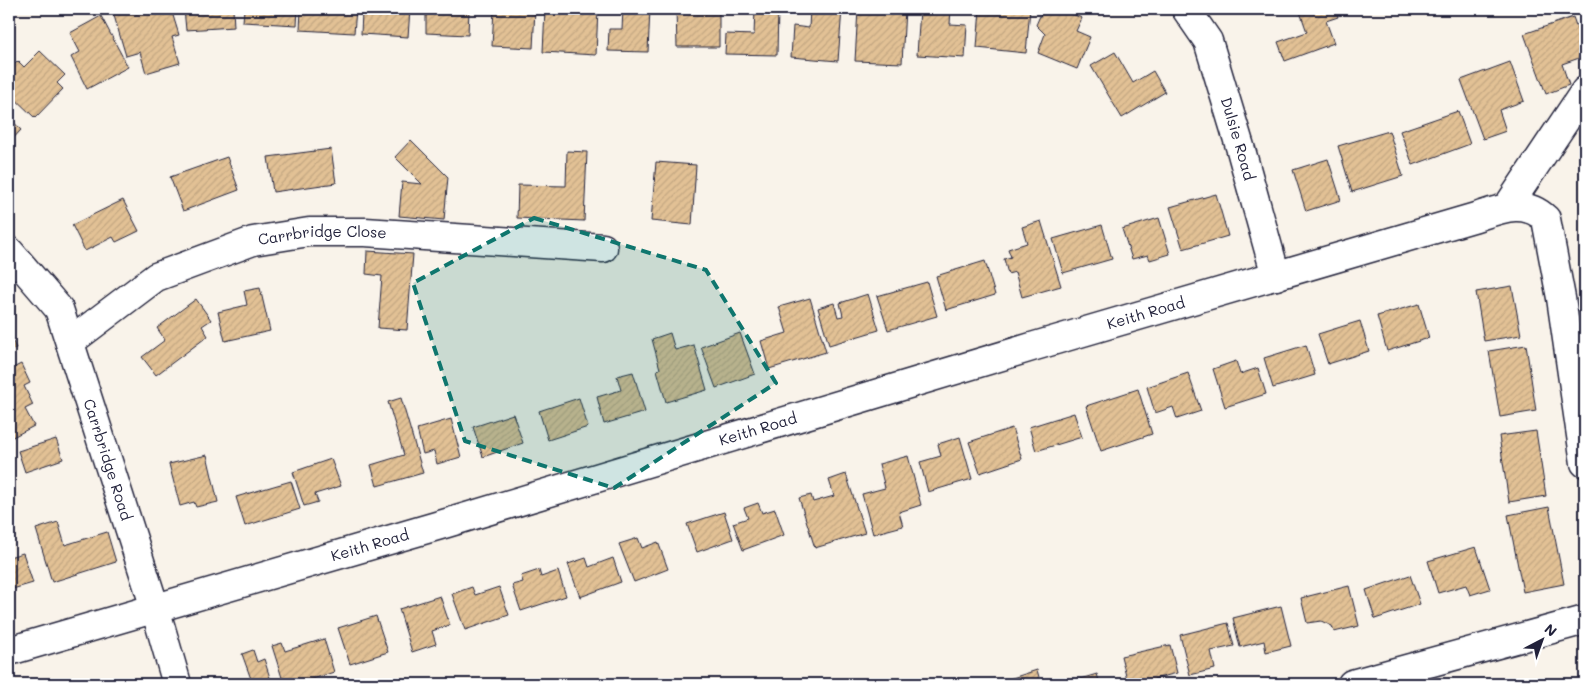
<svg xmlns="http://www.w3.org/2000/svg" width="1594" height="693" font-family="Mali,sans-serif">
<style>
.building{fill:url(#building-hatch);stroke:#22223b}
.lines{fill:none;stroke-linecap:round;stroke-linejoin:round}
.street-casing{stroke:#22223b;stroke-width:31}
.street{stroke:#fff;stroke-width:28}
.marked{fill:#0f766e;fill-opacity:0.2;stroke:#0f766e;stroke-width:4;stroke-dasharray:10 6;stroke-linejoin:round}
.labels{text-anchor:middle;stroke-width:4;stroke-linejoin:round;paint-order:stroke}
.street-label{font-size:15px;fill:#22223b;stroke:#fff}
</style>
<defs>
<pattern id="building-hatch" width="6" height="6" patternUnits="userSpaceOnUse" patternTransform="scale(1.25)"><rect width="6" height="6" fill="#e2c195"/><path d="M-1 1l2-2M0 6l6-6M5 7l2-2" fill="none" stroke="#c2a681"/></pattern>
</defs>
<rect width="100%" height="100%" fill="#f9f3ea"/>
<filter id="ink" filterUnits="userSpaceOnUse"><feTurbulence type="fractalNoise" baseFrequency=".02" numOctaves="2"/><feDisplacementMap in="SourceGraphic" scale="10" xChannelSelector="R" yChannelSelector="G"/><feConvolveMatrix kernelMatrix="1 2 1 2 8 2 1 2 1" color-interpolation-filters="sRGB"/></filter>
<g filter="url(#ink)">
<!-- building -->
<g class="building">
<polygon points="112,9 135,9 136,14 151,10 151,9 171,9 179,35 172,37 180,63 146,73 140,52 126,56"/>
<polygon points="184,9 233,9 234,27 186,30"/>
<polygon points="244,9 298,9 297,25 243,22"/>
<polygon points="301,9 356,9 354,33 300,30"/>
<polygon points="385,9 410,9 408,37 361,34 362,12 385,13"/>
<polygon points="426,9 469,9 468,35 426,33"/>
<polygon points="494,9 535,9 533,48 492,46"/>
<polygon points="545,9 598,9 596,55 543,52"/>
<polygon points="623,9 650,9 648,52 608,51 609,29 622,29"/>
<polygon points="676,9 719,9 719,47 677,47"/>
<polygon points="755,9 778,9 777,55 725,54 726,34 754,35"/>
<polygon points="810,9 842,9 838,61 791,57 793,26 809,28"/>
<polygon points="858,9 905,9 902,63 855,61"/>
<polygon points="920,9 951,9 950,24 967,25 965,58 917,55"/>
<polygon points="980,9 1030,9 1026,53 977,48"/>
<polygon points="1043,9 1059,9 1082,18 1076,31 1090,37 1077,69 1038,53 1045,34 1036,25"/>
<polygon points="1299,9 1335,9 1338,17 1326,21 1334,43 1285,61 1278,42 1307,32"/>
<polygon points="101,16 128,67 87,89 71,57 80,52 70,33"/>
<polygon points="1573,17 1585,51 1585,56 1562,64 1569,85 1546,94 1524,34"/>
<polygon points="40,51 65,75 57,83 63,89 35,118 9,93 9,70 18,61 24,67"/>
<polygon points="1115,52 1133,83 1153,71 1165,92 1122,118 1091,66"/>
<polygon points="1510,62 1524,101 1499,110 1506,131 1483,139 1461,80"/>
<polygon points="1458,111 1470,144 1413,165 1400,131"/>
<polygon points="9,117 21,130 9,143"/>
<polygon points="1389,131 1403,176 1352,192 1338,146"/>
<polygon points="411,140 448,177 444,220 399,216 402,182 422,184 395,157"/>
<polygon points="331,149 336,183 273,192 268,157"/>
<polygon points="567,151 587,152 584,221 517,218 518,185 566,186"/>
<polygon points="227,157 239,190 183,211 170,177"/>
<polygon points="1328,159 1341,200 1306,211 1293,170"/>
<polygon points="656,162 696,165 692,225 651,221"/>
<polygon points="1216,194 1228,236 1183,249 1170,207"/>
<polygon points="123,200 139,231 116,242 113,237 85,251 72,225"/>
<polygon points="1159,218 1170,254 1150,260 1148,255 1132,259 1122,229"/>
<polygon points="1041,221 1061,286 1022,297 1015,272 1008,274 1004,259 1011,257 1008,249 1027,243 1022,227"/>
<polygon points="1102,225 1112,259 1063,273 1053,239"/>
<polygon points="367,251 413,254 407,330 378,328 382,276 366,274"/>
<polygon points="985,261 995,295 946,310 936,276"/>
<polygon points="927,282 937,316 888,330 877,296"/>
<polygon points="1512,286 1521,335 1484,341 1476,292"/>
<polygon points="260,288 270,331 225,341 218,312 247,305 244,291"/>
<polygon points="868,294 879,330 829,345 818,308 834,303 838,317 843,316 840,303"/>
<polygon points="810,298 826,352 769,369 761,341 787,333 779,307"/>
<polygon points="196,299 211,320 202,326 208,336 156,375 142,357 165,340 157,328"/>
<polygon points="1419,304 1429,338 1387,351 1377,316"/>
<polygon points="1360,321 1369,351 1328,364 1318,334"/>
<polygon points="670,333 675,350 694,345 707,390 666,402 657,370 660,369 652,339"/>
<polygon points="740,333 755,374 716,388 701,347"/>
<polygon points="9,334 16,348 9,352"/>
<polygon points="1306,345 1315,375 1273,388 1264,358"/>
<polygon points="1526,345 1536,411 1500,417 1489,351"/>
<polygon points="1236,361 1240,374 1258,368 1266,394 1225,407 1213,369"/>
<polygon points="21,364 30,383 24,386 33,405 25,409 34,426 9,439 9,370"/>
<polygon points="633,372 645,412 604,424 597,397 621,390 617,376"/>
<polygon points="1188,373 1201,411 1177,419 1173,407 1155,413 1147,387"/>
<polygon points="1138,389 1152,434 1101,451 1086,406"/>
<polygon points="401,398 423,473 377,486 371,465 404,455 388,402"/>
<polygon points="579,398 588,427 548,440 539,411"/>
<polygon points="1074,413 1082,437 1036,451 1029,427"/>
<polygon points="513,414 523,443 483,457 473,427"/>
<polygon points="451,419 461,457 437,464 434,451 423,454 417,429"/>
<polygon points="1012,428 1022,459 980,473 969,442"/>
<polygon points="1536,431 1546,496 1509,502 1499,436"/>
<polygon points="960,437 972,479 928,492 920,462 941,456 938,444"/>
<polygon points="56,439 63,459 25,472 18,451"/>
<polygon points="207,455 218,502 196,507 194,502 180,506 169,464"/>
<polygon points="908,456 921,505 899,512 903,526 873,534 862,494 885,488 879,464"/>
<polygon points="331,459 341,486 315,494 318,502 304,506 293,472"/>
<polygon points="846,474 865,533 815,548 799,498 811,495 813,502 834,496 829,480"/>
<polygon points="291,481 300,509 245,526 236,497"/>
<polygon points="758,503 762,513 775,509 784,535 743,550 733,523 748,518 744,508"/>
<polygon points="1549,507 1564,584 1523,592 1508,515"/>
<polygon points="724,512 733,539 697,552 687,524"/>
<polygon points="58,522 65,545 107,532 116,562 52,582 36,529"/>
<polygon points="638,538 642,548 658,542 668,569 634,582 619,544"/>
<polygon points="1476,547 1490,589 1470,595 1466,585 1438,593 1428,561"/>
<polygon points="23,553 33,583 9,590 9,557"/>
<polygon points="586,558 589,567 613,558 621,582 580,597 568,564"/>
<polygon points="539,570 541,577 558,571 566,596 521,611 512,585 523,582 521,576"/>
<polygon points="1410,575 1420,604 1375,619 1366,590"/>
<polygon points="1349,586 1359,626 1334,632 1332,626 1321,621 1307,623 1301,598"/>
<polygon points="472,587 475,595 499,587 509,615 465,630 452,594"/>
<polygon points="440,596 450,625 432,631 436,644 412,652 399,609"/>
<polygon points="1281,606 1291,646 1266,652 1264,641 1240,647 1233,618"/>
<polygon points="376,616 388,652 350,664 338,628"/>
<polygon points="1228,623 1234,646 1211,651 1215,669 1190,675 1180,635"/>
<polygon points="324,639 334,672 297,684 284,684 272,646 282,643 285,651"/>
<polygon points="1170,645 1177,673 1154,679 1155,684 1128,684 1121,656"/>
<polygon points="253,650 257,662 264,659 272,684 239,684 238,683 251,679 242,654"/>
<polygon points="1037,670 1041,684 1004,684 1003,681"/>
<polygon points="1097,674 1100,684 1063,684"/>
</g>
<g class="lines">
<defs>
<g id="street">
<path id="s1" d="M 1186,9 L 1208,41 L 1241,150 L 1276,276"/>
<polyline points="1508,206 1585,91"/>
<path id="s2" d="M 9,251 L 59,309 L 155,608 L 177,684"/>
<path id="s3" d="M 70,342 L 156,277 L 253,241 L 309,232 L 365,232 L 603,248"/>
<path id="s4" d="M 9,651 L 447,523 L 1035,346 L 1476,217 C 1500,209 1525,198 1546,219 L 1561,298 L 1585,463"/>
<polyline points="1352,684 1585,620"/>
</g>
</defs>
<!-- street casing -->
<use href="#street" class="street-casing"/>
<!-- street -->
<use href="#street" class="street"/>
</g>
</g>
<!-- marked area -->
<path class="marked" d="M 534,218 L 706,270 L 776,383 L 614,488 L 465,441 L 413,283 Z"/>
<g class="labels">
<!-- street labels -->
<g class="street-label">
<text dy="5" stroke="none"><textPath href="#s1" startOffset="141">Dulsie Road</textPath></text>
<text dy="5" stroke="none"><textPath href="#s3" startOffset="281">Carrbridge Close</textPath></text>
<text dy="5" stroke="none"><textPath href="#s4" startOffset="1186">Keith Road</textPath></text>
<text dy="5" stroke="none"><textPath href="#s4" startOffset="781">Keith Road</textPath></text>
<text dy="5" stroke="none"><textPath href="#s2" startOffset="235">Carrbridge Road</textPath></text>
<text dy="5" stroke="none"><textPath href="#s4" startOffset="376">Keith Road</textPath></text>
</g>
</g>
<!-- margin -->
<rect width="1594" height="693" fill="none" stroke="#fff" stroke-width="30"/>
<rect x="15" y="15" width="1564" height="663" fill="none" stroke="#22223b" stroke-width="2" filter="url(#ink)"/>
<!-- north arrow -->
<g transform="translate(1542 640) rotate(41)" stroke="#ffffff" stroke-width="4" paint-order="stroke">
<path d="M0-4L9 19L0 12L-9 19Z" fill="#22223b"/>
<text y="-8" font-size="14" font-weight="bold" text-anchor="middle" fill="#22223b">N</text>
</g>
</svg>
